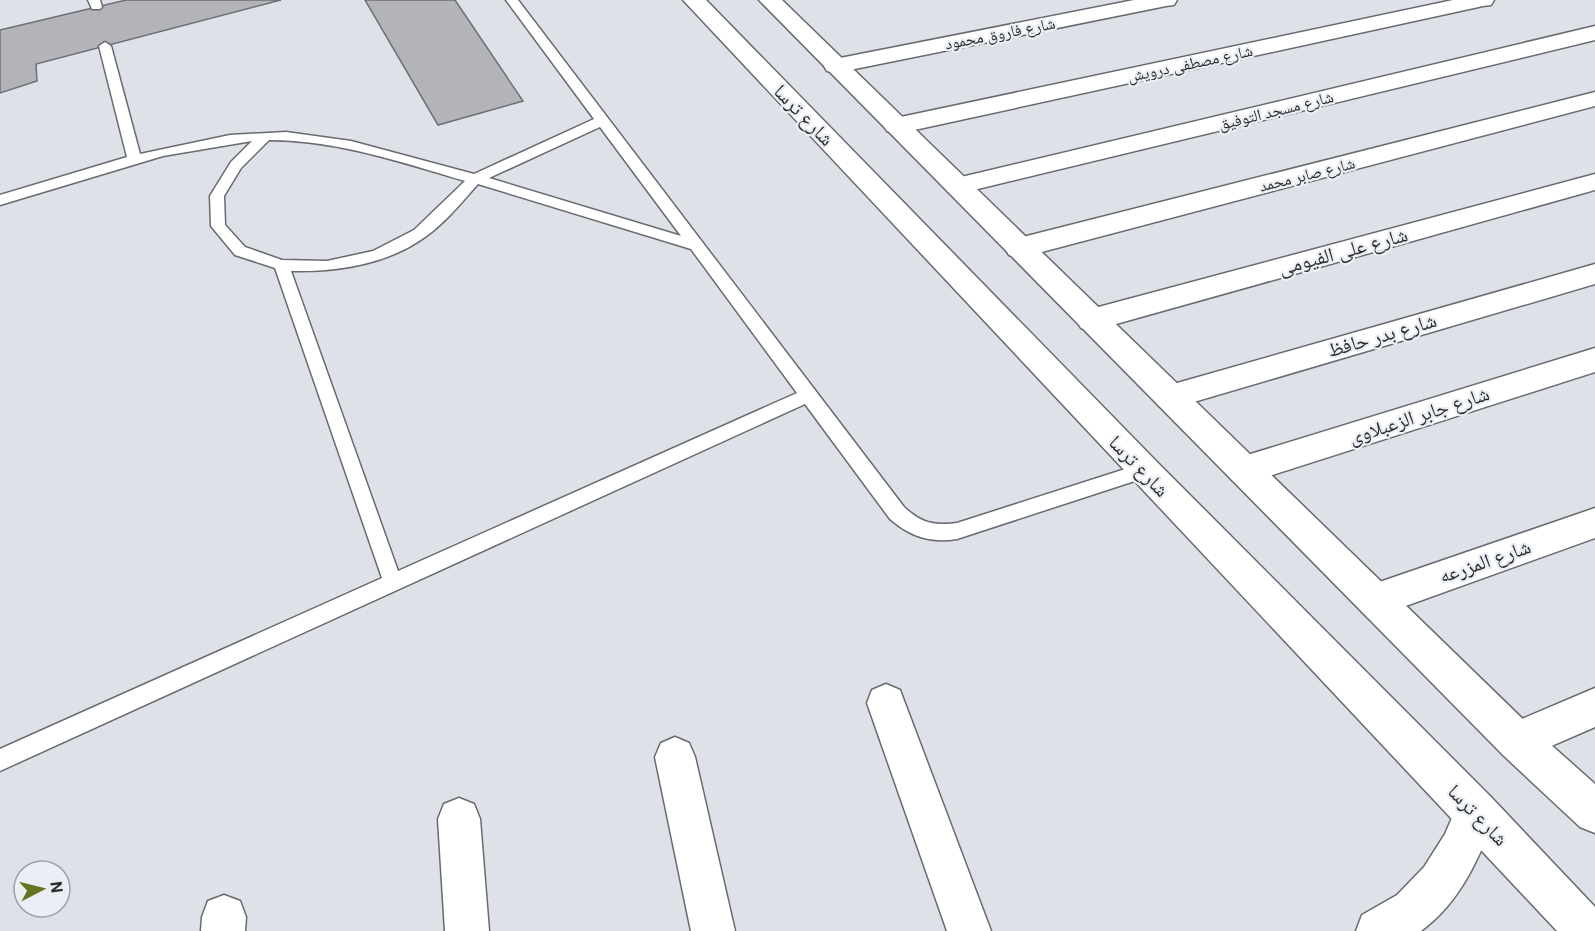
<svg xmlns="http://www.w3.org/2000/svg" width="1595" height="931" font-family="Roboto,'Noto Naskh Arabic',sans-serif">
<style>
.building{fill:#b3b4ba;stroke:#6e6f75;stroke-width:1.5}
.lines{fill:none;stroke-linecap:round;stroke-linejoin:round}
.service-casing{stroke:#676a6f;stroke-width:3}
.minor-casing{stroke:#676a6f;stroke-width:3}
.tertiary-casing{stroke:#676a6f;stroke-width:3}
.secondary-casing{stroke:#676a6f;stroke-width:3}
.service{fill:#fff;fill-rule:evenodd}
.minor{fill:#fff;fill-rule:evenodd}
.tertiary{fill:#fff;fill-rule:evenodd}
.secondary{fill:#fff;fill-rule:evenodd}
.labels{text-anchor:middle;stroke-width:4.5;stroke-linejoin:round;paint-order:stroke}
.far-street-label{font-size:16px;fill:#2b2c2e;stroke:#ebeff5}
.street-label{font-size:20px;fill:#2b2c2e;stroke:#ebeff5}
</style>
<rect width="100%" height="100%" fill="#dee2e8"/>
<!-- building -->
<g class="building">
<polygon points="126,0 281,0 36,64 37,81 0,93 0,30"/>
<polygon points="365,0 455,0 523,101 438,125"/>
</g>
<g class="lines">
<defs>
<g id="service">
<polygon points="88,0 100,0 102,7 100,9 92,9"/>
<path d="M 506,0 L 518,0 L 904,507 C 921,523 934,526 957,523 L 1144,463 L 1150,466 L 1153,471 L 1150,476 L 957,539 C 930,543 911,537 890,519 L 805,404 L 0,771 L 0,749 L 382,578 L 275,268 L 235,255 L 211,226 L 210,196 L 231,162 L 252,141 L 163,156 L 0,205 L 0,195 L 127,157 L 99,46 L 105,42 L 111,46 L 140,154 L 230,135 L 286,132 L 351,141 L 474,174 L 594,119 ZM 600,127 L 681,236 L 489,178 ZM 269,140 C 336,140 401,162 465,181 L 414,230 L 373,251 L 327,261 L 282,260 L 245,247 L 225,225 L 224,196 L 241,168 ZM 478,184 L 691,249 L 797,393 L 398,571 L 291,271 C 336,272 386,265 425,237 C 445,223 462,202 478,184 Z"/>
</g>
<g id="minor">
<polygon points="1134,0 1177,0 1174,5 1166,6 835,73 827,71 824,66 827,61 835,59"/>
<polygon points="1453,0 1494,0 1491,5 1483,6 896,134 887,131 884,126 887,121 896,118"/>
<polygon points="1595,26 1595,40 957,194 948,192 944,186 948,180 957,178"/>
<polygon points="1595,92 1595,106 1019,258 1009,255 1005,248 1009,241 1019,238"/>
<polygon points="1595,174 1595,190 1091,331 1081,328 1076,320 1081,312 1091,309"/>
<polygon points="1595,264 1595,284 1170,409 1159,406 1154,397 1159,388 1170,385"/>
<polygon points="1595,348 1595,372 1244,484 1232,480 1227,470 1232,460 1244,456"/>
<polygon points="1595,508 1595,538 1375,617 1362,612 1357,600 1362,588"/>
<polygon points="886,684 900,690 991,931 947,931 867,703 872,690"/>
<polygon points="1595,688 1595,727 1517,761 1503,755 1497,741 1503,727"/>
<polygon points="675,737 689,743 695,757 735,931 691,931 655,757 661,743"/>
<polygon points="459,798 474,804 480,819 489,931 445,931 438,819 444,804"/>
<polygon points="224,895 240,901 246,917 245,931 201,931 202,917 208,901"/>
</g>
<path id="tertiary" d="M 1476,791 L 1491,797 L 1497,812 C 1480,856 1461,902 1421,931 L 1356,931 L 1362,915 L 1397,895 L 1424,867 L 1445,834 L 1461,797 Z"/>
<g id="secondary">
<polygon points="683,0 706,0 1156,461 1491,797 1595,907 1595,931 1557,931"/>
<polygon points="759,0 782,0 1531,727 1595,784 1595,833 1580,827 1503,755"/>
</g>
</defs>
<!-- service casing -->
<use href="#service" class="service-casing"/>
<!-- minor casing -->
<use href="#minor" class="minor-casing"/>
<!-- tertiary casing -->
<use href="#tertiary" class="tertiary-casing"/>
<!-- secondary casing -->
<use href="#secondary" class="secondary-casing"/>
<!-- service -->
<use href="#service" class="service"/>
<!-- minor -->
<use href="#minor" class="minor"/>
<!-- tertiary -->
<use href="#tertiary" class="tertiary"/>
<!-- secondary -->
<use href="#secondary" class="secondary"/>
</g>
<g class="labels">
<!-- far-street labels -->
<g class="far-street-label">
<text transform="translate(1000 33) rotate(-11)" y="6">شارع فاروق محمود</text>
<text transform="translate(1190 63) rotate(-12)" y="6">شارع مصطفى درويش</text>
<text transform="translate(1276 110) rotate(-14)" y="6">شارع مسجد التوفيق</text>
<text transform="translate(1307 174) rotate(-14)" y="6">شارع صابر محمد</text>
</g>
<!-- street labels -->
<g class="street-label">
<text transform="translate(804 115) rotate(46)" y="7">شارع ترسا</text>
<text transform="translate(1343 251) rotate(-15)" y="7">شارع على الفيومى</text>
<text transform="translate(1382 335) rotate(-16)" y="7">شارع بدر حافظ</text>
<text transform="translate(1419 415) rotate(-18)" y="7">شارع جابر الزعبلاوى</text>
<text transform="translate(1139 466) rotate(46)" y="7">شارع ترسا</text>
<text transform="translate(1485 561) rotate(-19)" y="7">شارع المزرعه</text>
<text transform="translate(1478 815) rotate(46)" y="7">شارع ترسا</text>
</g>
</g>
<!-- north arrow -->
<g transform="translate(42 889) rotate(83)"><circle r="28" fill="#ebeff5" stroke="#9ea1a5" stroke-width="1.5"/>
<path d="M0-4.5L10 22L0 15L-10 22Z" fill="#66731f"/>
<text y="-9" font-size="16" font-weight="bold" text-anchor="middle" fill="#2b2c2e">N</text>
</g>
</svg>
